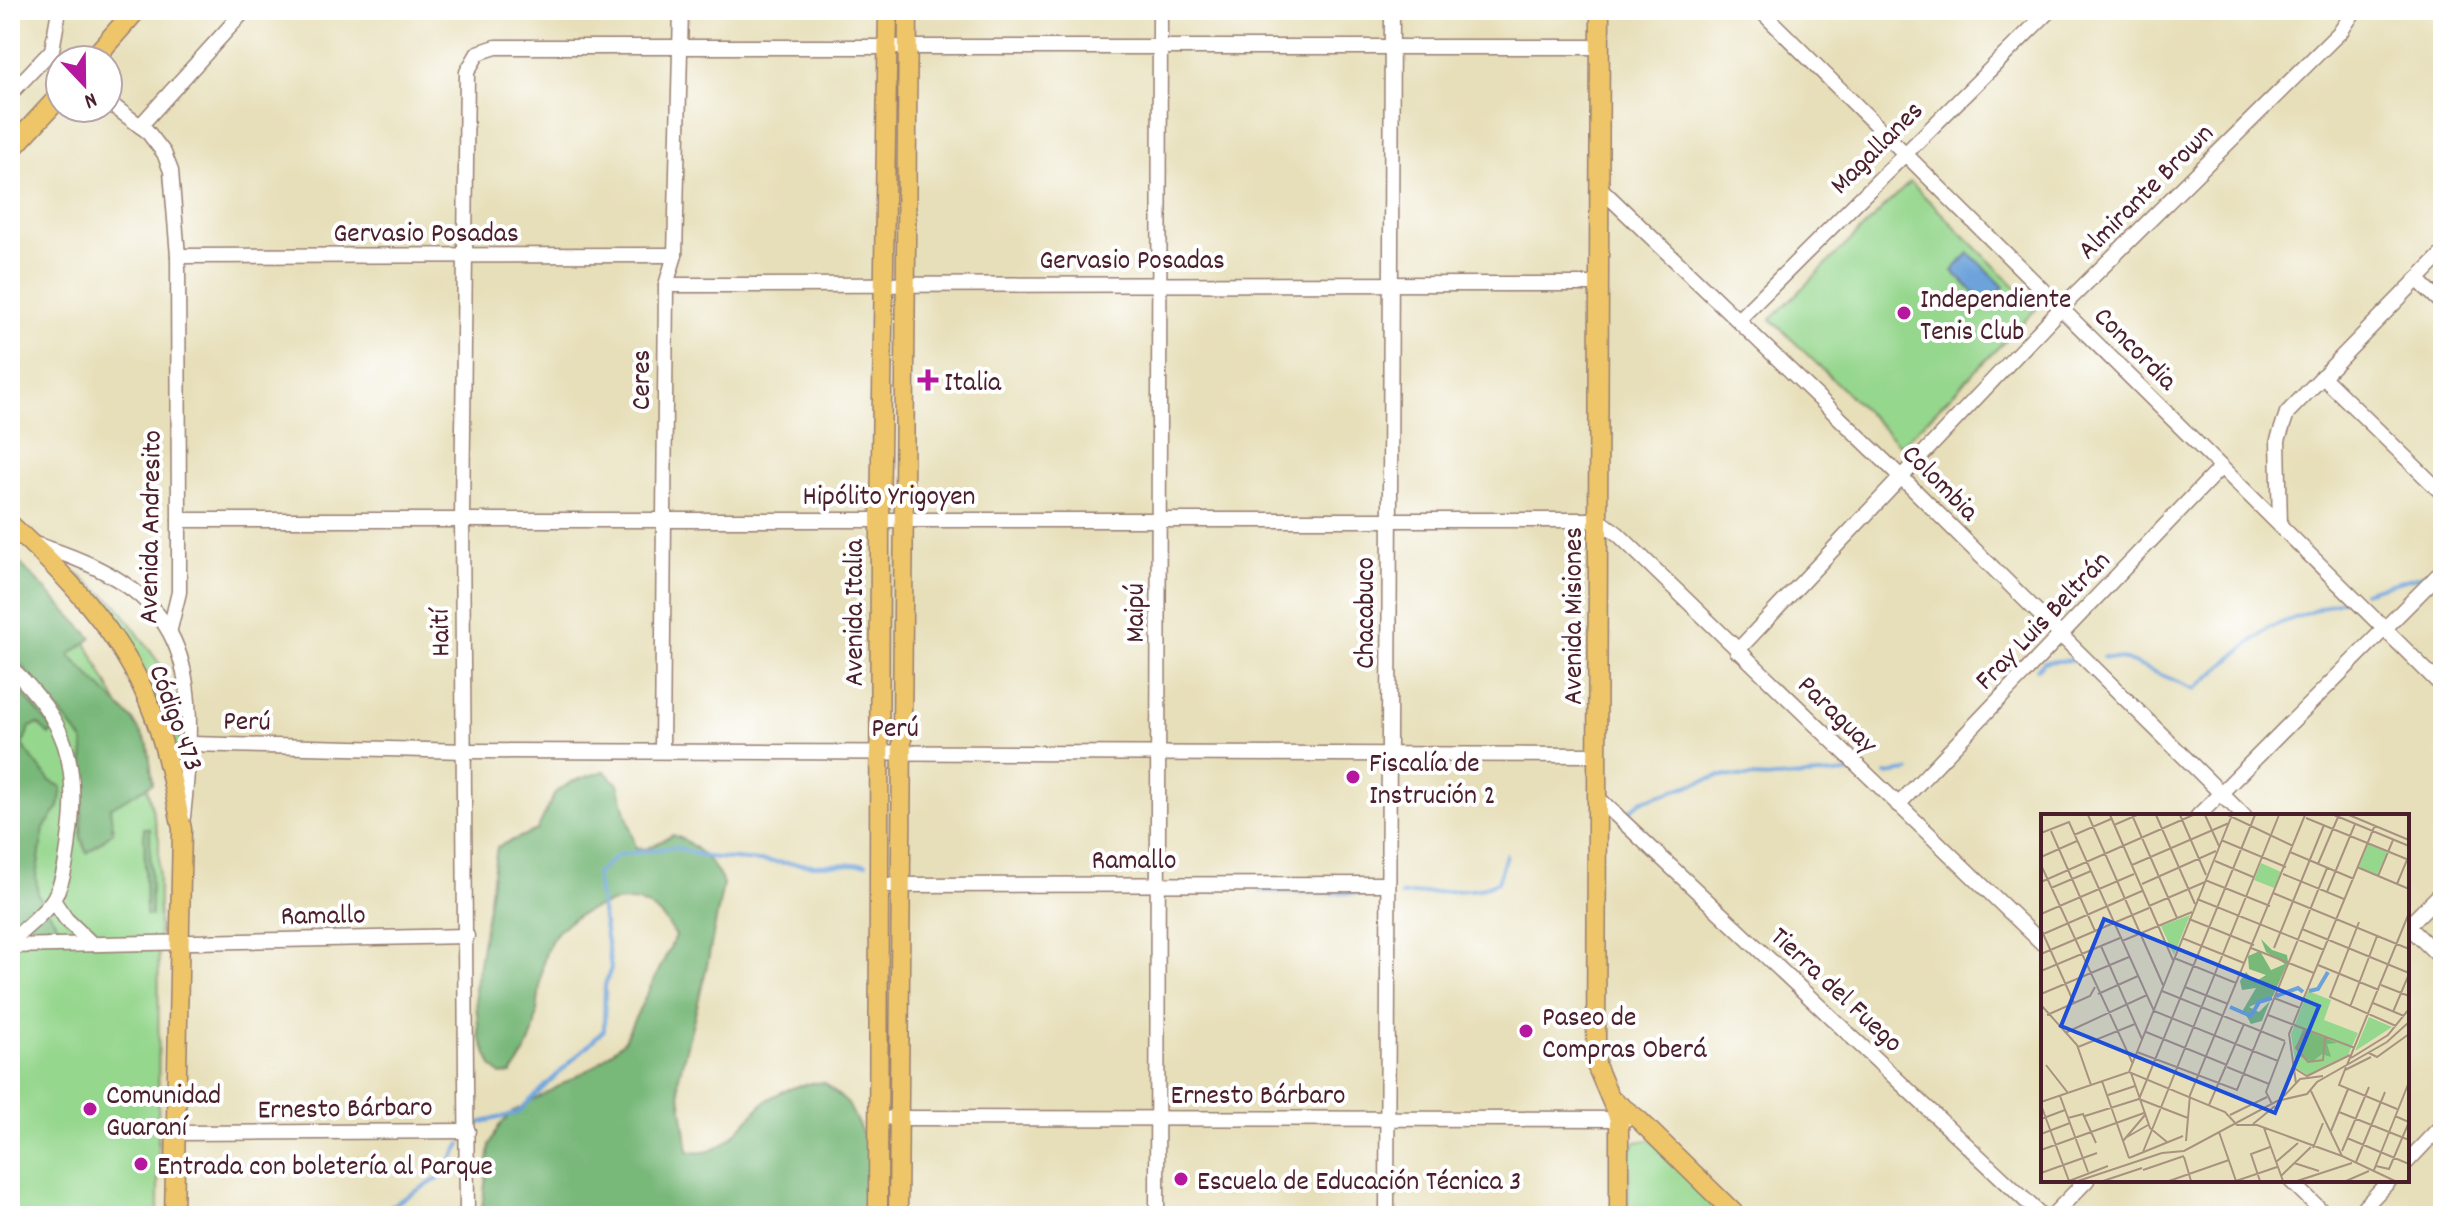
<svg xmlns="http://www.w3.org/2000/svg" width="2453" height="1226" font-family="Dekko,sans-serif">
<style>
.green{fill:#96d78e;stroke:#707b5c;stroke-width:2}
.forest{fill:#78b879;stroke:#616c52;stroke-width:2}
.water{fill:#6ca3da;stroke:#5b6182;stroke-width:2}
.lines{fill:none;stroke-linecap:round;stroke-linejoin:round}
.stream{stroke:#6ca3da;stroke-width:4}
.minor-casing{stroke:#987f72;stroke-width:17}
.major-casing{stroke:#987f72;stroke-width:21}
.highway-casing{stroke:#987f72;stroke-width:23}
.minor{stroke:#fff;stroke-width:14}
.major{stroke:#eec569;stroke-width:18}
.highway{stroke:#eec569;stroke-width:20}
.poi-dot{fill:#b5179e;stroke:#fff;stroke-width:3}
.labels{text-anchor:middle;stroke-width:8;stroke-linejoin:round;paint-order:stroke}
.street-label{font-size:28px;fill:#4a1f2b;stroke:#fff}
.poi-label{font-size:28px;fill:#4a1f2b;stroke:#fff;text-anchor:start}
.inset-river{fill:none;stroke:#6ca3da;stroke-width:4}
.inset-road{fill:none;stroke:#a89280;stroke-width:2}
.view{fill:#1d4ed8;fill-opacity:0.15;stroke:#1d4ed8;stroke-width:4}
.inset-edge{fill:none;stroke:#4a1f2b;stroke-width:4}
</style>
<rect width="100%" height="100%" fill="#fff"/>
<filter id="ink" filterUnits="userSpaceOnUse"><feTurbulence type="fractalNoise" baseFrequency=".0125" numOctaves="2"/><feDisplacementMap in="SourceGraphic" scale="16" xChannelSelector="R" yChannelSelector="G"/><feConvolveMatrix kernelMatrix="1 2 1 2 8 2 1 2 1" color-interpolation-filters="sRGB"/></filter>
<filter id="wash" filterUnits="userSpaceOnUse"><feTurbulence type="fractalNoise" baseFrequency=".006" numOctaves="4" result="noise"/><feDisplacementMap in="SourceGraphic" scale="32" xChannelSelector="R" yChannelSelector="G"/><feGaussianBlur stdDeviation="1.8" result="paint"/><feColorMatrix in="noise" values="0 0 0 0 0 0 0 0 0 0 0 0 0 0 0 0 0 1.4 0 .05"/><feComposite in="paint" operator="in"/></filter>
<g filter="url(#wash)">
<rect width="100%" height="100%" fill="#e7dfb9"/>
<!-- green -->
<g class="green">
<polygon points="1910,182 2037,308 1901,446 1771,319"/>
<polygon points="10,559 81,633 136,739 159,839 158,1216 10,1216"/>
<path d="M 75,572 L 117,605 L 164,670 L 189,777 L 182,775 C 154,692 133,640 75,572 Z"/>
<polygon points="1651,1140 1725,1216 1628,1216 1629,1154 1635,1142"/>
</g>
<!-- forest -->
<g class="forest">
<polygon points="10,553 92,638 69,655 133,720 148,745 153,783 110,808 113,832 87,853 81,838 84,742 10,651"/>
<polygon points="10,679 53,729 49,735 38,724 30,727 22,745 50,781 62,787 59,807 44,828 36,877 38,895 63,933 31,939 10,930"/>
<path d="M 604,771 L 618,784 L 636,848 L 646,849 L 673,835 C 692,841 718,866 723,885 L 705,975 L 678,1080 L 688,1151 C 723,1160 740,1125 762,1105 C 776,1091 807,1081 825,1083 L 848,1104 L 876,1160 L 869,1216 L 750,1216 L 717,1210 L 678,1216 L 481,1216 L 490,1145 L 499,1126 L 514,1111 L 595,1066 L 623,1042 L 676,936 C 660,910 644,895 611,903 C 501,932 568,1007 511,1074 L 501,1075 L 492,1066 L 479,1036 L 475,990 L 497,847 L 537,830 L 555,793 L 571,782 Z"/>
<polygon points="144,828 150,828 151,916 146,915"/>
</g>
<!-- water -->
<polygon class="water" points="1969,253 2004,287 1987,305 1952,271"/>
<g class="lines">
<!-- stream -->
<g class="stream">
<polyline points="2363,592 2423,575"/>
<polyline points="2103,657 2126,660 2195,689 2268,628 2345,599"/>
<polyline points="2037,669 2044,662 2074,660"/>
<polyline points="1886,774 1909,771"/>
<polyline points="1623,817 1641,801 1719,776 1776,778 1849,773"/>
<polyline points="1085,891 1139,894"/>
<polyline points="1260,891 1374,894"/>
<polyline points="1174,892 1216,891"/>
<polyline points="1401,895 1479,889 1498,882 1506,855"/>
<polyline points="479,1123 517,1113 604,1030 605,985 611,968 596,874 618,855 674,847 706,857 813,865 866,864"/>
<polyline points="373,1216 441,1177 461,1144"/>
</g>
</g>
</g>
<g filter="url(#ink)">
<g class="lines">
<defs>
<g id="minor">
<polyline points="1760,10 2443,687"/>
<polyline points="10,94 52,50 59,10"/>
<polyline points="108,102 147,131 164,153 171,171 178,256 179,520 179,592 170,629"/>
<polyline points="140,126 245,10"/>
<polyline points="1599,187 1901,477 2244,816"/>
<polyline points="178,256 675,255"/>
<polyline points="2417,279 2443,304"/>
<polyline points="666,285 1599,284"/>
<polyline points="1738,320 2050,10"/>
<polyline points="2322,376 2443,494"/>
<polyline points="179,520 1599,520 1618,534 2043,944"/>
<polyline points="2280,525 2278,440 2287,413 2443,253"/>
<path d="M 31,543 C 193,591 199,664 183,817"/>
<polyline points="1737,651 2061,308 2341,31 2355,10"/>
<path d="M 10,667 C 66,719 80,764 69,839 C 67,859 64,880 54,898 C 44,914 24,929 10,942"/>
<polyline points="191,744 466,751 1598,755"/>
<polyline points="662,751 666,285 675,255 681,10"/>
<polyline points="1598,798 2042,1216"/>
<polyline points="1898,805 2221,467"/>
<polyline points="2198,816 2443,570"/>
<polyline points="879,885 1388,884"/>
<polyline points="53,900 66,919 92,944"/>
<polyline points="2408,926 2443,960"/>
<polyline points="2407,927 2443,891"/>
<polyline points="10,946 467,936"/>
<polyline points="891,1118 1626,1119"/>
<polyline points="175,1133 468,1131"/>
<polyline points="2407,1162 2443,1124"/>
<polyline points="2290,1180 2327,1216"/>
<polyline points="467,1216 462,520 467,72 478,53 496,47 1600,47"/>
<polyline points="1157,1216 1160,10"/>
<polyline points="1387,1216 1392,10"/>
<polyline points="2052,1216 2087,1180"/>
<polyline points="2356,1216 2390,1180"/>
</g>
<g id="major">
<polyline points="1600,10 1596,1065 1619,1119 1619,1216"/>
<path d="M 10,524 C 65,574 121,633 149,703 C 166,744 173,786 182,829 L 174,1216"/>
<polyline points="1613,1100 1638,1119 1737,1216"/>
<polyline points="878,1216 880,520 888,10"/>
<polyline points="898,1216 908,10"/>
</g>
<g id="highway">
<polyline points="92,60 136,10"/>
<polyline points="10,150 60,96"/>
</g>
</defs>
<!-- minor casing -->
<use href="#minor" class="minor-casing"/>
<!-- major casing -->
<use href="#major" class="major-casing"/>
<!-- highway casing -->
<use href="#highway" class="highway-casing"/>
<!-- minor -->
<use href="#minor" class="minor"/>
<!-- major -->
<use href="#major" class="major"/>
<!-- highway -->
<use href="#highway" class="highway"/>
</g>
</g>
<!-- markers -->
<g class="poi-dot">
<circle cx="1904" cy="313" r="8"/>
<path d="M924 368h8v8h8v8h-8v8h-8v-8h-8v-8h8z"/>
<circle cx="1353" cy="777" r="8"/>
<circle cx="1526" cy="1031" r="8"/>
<circle cx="90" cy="1109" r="8"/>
<circle cx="141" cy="1164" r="8"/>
<circle cx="1181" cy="1179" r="8"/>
</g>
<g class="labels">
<!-- street labels -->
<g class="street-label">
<text transform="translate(1875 146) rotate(-45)" y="10">Magallanes</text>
<text transform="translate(2144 190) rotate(-45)" y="10">Almirante Brown</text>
<text x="426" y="241">Gervasio Posadas</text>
<text x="1132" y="268">Gervasio Posadas</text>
<text transform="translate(2137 347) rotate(45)" y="10">Concordia</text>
<text transform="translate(639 380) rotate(-90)" y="10">Ceres</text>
<text transform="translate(1942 481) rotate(45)" y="10">Colombia</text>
<text x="889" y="504">Hipólito Yrigoyen</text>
<text transform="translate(148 527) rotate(-89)" y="10">Avenida Andresito</text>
<text transform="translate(852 613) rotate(-90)" y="10">Avenida Italia</text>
<text transform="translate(1133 613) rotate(-90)" y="10">Maipú</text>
<text transform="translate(1363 613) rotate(-90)" y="10">Chacabuco</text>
<text transform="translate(1571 616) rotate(-90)" y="10">Avenida Misiones</text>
<text transform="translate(2041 619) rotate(-46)" y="10">Fray Luis Beltrán</text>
<text transform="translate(438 633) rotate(-91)" y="10">Haití</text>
<text transform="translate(1839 713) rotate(44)" y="10">Paraguay</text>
<text transform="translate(178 717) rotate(70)" y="10">Código 473</text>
<text transform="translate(247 719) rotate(1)" y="10">Perú</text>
<text x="895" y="736">Perú</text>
<text x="1134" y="868">Ramallo</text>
<text transform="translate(323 913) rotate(-1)" y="10">Ramallo</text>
<text transform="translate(1838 988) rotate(43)" y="10">Tierra del Fuego</text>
<text x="1258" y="1103">Ernesto Bárbaro</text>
<text transform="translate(345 1106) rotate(-1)" y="10">Ernesto Bárbaro</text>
</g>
<!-- poi labels -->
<g class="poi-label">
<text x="1920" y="307">Independiente<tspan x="1920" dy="32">Tenis Club</tspan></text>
<text x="944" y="390">Italia</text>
<text x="1369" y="771">Fiscalía de<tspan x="1369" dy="32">Instrución 2</tspan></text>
<text x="1542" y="1025">Paseo de<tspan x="1542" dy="32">Compras Oberá</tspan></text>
<text x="106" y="1103">Comunidad<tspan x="106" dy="32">Guaraní</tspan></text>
<text x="157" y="1174">Entrada con boletería al Parque</text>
<text x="1197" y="1189">Escuela de Educación Técnica 3</text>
</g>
</g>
<!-- overview -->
<g transform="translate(2041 814)">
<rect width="368" height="368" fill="#e7dfb9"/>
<path d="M 327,30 L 346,38 L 336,61 L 318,53 ZM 220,49 L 240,58 L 233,74 L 213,66 ZM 149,101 L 133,141 L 120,112 ZM 267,177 L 290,186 L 283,206 L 317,219 L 307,241 L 267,261 L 255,254 L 250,220 ZM 328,203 L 351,213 L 314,237 Z" fill="#96d78e"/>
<path d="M 220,125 L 231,136 L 246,141 L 247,148 L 232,182 L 208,193 L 218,198 L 229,187 L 221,207 L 210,210 L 202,196 L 215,174 L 201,176 L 199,167 L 205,158 L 214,168 L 225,161 L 208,155 L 207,142 L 219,137 L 230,156 L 244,150 L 225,138 ZM 262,215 L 296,229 L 286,230 L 290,243 L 281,240 L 271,248 L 258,242 L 255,233 Z" fill="#78b879"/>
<path class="inset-river" d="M 268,177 L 277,175 L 287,158M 235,182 L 257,174 L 262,178M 189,193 L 210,202 L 218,188 L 231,184"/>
<path class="inset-road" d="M 47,1 L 122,171M 69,1 L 132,146M 91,1 L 136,104M 115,1 L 154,90M 139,1 L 165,61M 164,1 L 178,32M 187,1 L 252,32M 293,1 L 368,32M 308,1 L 368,26M 265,4 L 368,46M 73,11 L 96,1M 10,17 L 54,117M 0,19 L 28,8 L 113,197 L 237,247M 33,21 L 70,5M 180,26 L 245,53M 249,38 L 313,65M 0,43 L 36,27M 174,47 L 212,63M 277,50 L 297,3M 0,51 L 92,250M 91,51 L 188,9M 316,53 L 368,75M 242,60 L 303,85M 337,62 L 352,26M 164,66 L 229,92M 0,68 L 152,1M 101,70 L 175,37M 356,70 L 368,41M 10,74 L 50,57M 286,78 L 314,10M 232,79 L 368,135M 156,85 L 283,136M 108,92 L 164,68M 0,100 L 93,60M 148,105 L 213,131M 318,108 L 289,183 L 355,212M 0,115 L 33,189M 261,115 L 368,159M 0,121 L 101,77M 141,124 L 203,149M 81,127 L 151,98M 60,132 L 101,225M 210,134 L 273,159M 233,134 L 283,11M 0,140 L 108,94M 133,144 L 195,169M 277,151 L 338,176M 0,157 L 79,124M 340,171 L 368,182M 144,173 L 187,190M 121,177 L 244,227M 0,180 L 88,143M 57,180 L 97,162M 233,184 L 259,194M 332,189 L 363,202M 0,191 L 36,231 L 50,271M 309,193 L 336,122M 352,198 L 368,160M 6,201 L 49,182 L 54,173M 227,201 L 314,234M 265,217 L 255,234 L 267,248 L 282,246 L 284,223M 105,218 L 186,251M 24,219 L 106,181M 37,233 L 94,210M 96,238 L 196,276 L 286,54M 328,239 L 336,243 L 368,220M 310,244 L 347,221 L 368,195M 5,251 L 27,279M 306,251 L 368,99M 186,253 L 228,270M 305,253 L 298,271 L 356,295M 253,254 L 266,262 L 309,241M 304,256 L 330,243M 88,258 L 191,1M 90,259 L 109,314 L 126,328M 61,267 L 88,344M 255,269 L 248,220 L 334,11M 270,277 L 301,342 L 354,367M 67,281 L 94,272M 19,282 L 47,358M 243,282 L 259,265 L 282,262M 98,285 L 214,1M 98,285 L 147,304M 0,288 L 88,258 L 184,298 L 196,311 L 216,311 L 301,342M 231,290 L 225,278 L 244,228M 0,291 L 28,367M 168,291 L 203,210M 298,298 L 368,326M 189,301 L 226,283M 44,302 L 98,285M 27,304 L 42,300 L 55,329M 0,305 L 24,296M 212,310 L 234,292M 223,314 L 242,367M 290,317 L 307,275M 178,318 L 195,367 L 236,353M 0,320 L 29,309M 86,323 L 107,311M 306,324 L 368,350M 82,327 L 104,301M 145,327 L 149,281 L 264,1M 272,334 L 282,309M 0,336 L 103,299M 301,337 L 328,273M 102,338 L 238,1M 143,343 L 150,367M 88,344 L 142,322M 235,348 L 257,329M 315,348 L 344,278M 253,349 L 278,357M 335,352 L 348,355 L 368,308 L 354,302M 102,356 L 143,342M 333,356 L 368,268M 0,359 L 56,339M 240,362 L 270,333M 28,367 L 67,352M 37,367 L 121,339 L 143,337 L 236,287 L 266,280 L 276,268 L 346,228 L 368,208M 62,367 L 101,354M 128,367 L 188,346M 219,367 L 210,340 L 229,333M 256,367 L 311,349M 305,367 L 328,357"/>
<path class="view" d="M 63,105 L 278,192 L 234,299 L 20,212 Z"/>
<rect width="368" height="368" class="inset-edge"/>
</g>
<!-- margin -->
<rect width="2453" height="1226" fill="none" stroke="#fff" stroke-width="40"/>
<!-- north arrow -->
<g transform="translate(84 84) rotate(158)"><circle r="38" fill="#ffffff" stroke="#b7a5aa" stroke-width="2"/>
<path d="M0-6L14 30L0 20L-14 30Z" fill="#b5179e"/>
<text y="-12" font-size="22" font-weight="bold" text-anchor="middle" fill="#4a1f2b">N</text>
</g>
</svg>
